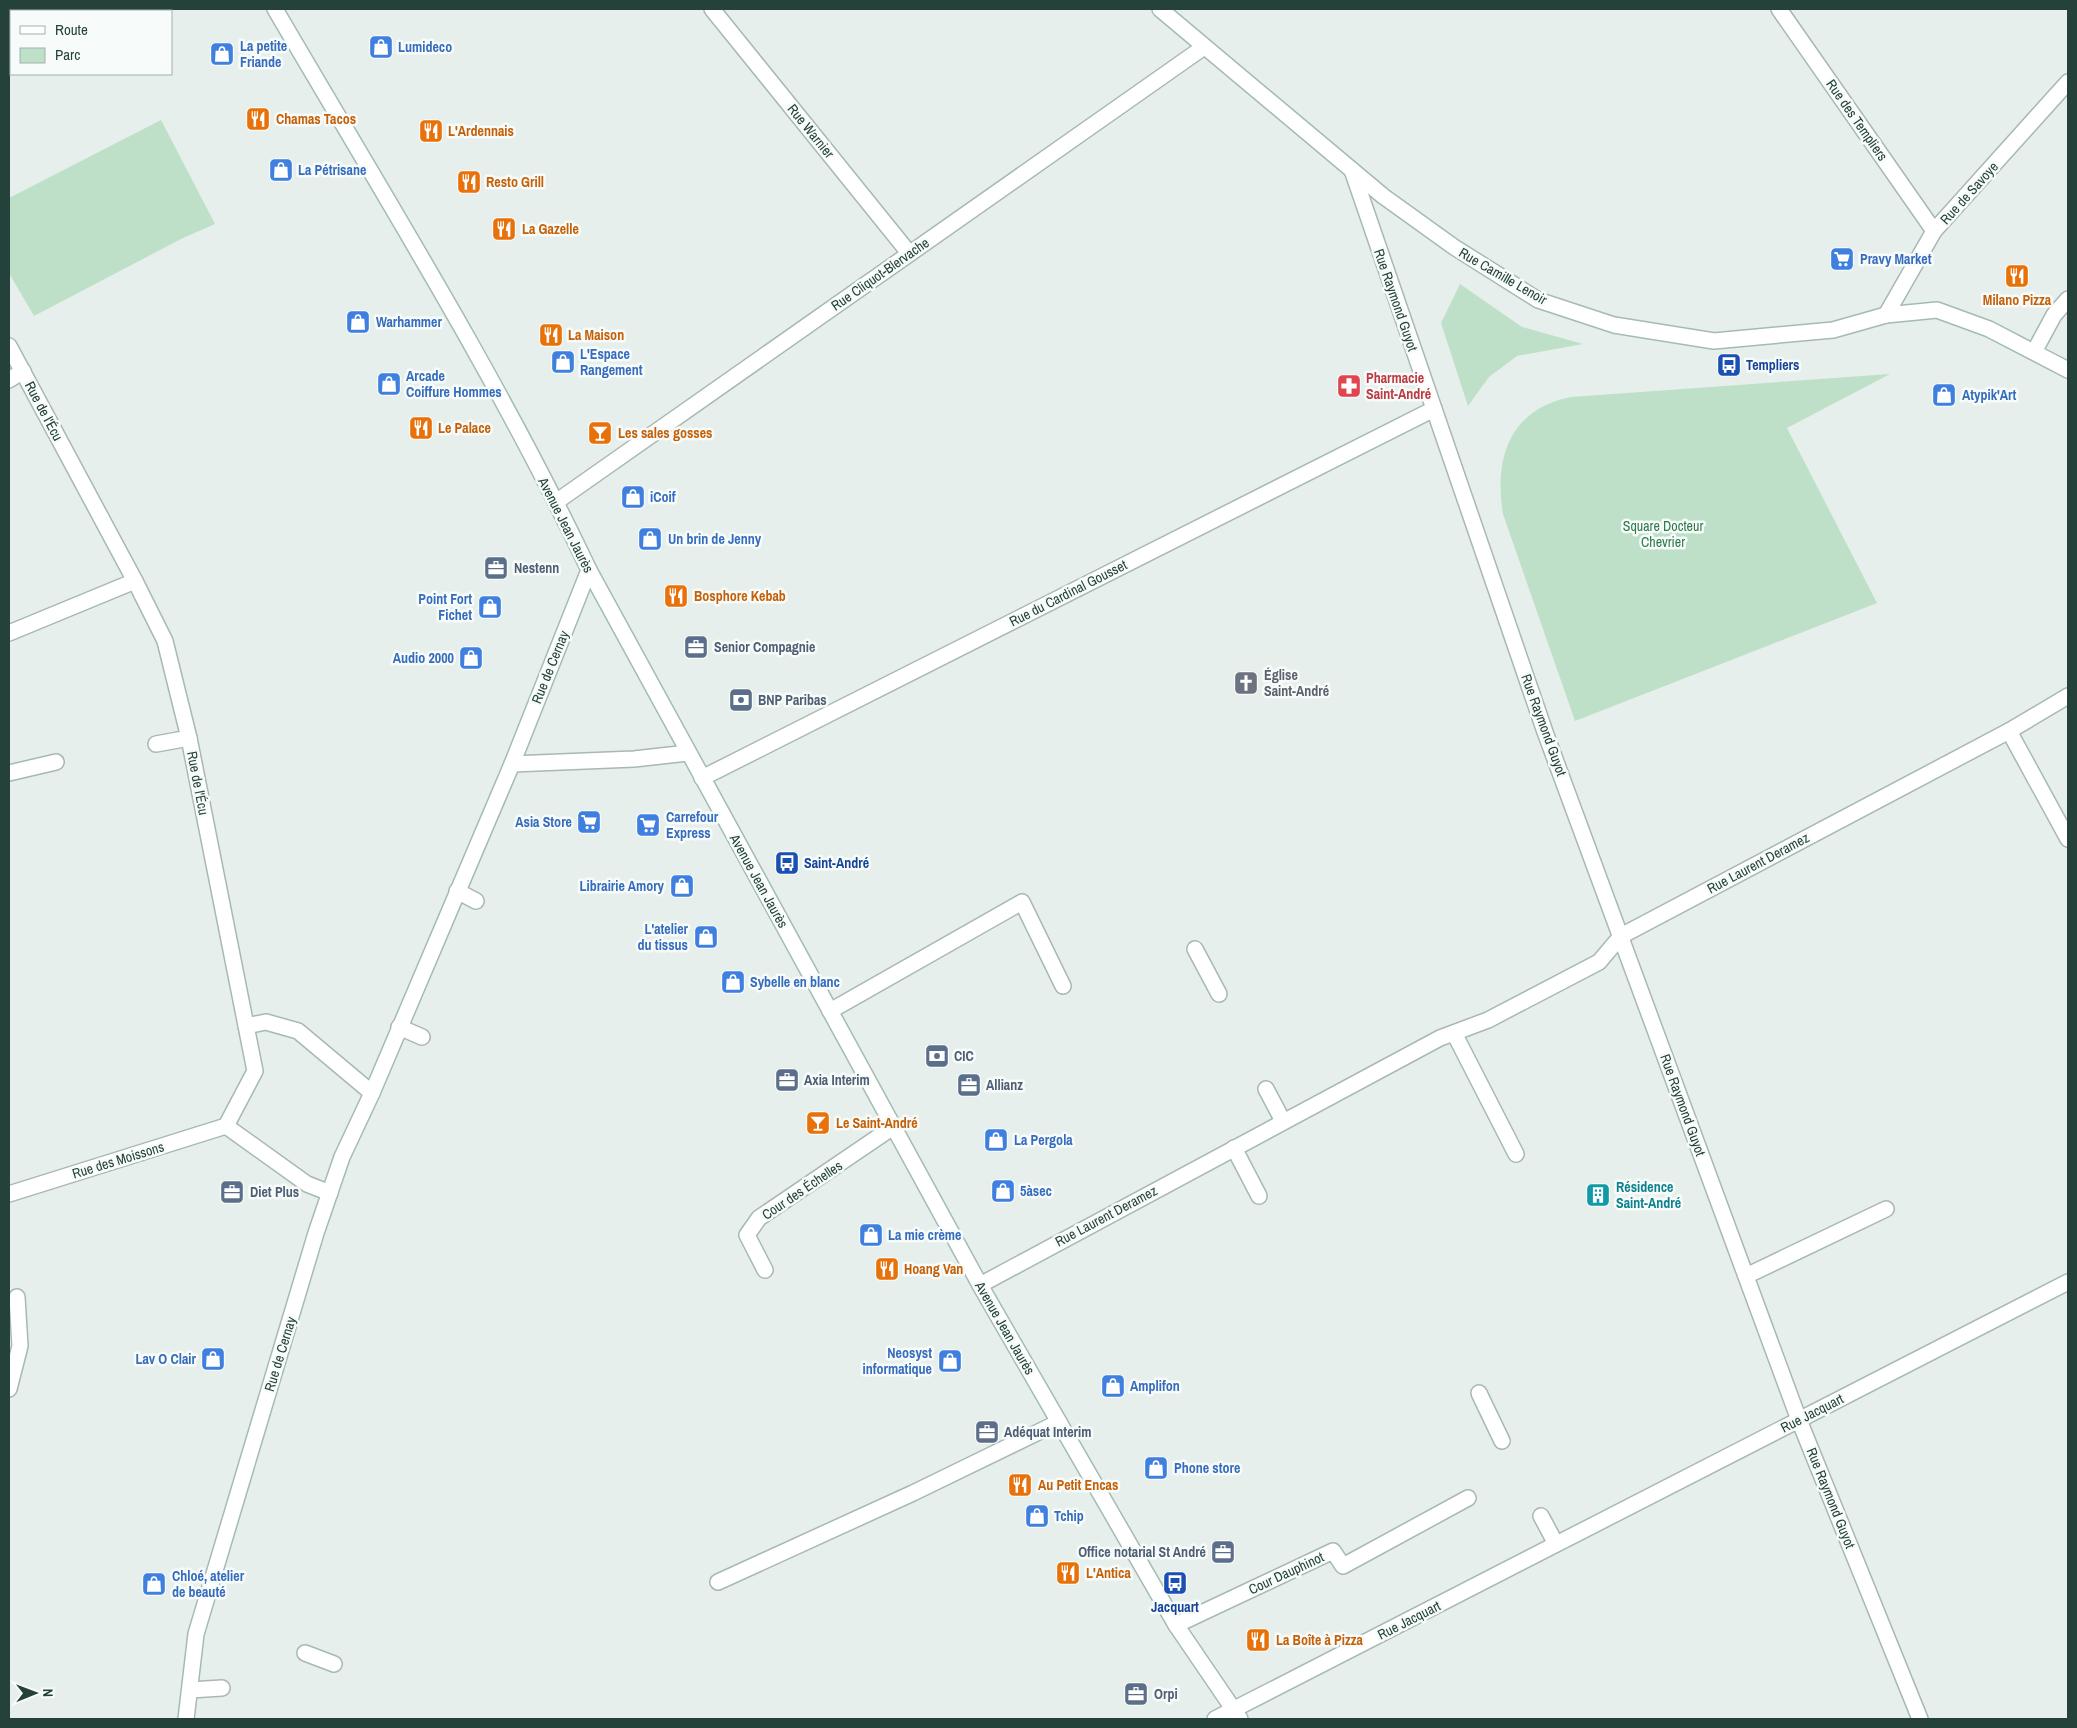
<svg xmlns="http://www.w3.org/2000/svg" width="2077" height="1728" font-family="'Archivo Narrow',sans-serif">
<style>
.green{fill:#bfe0c8}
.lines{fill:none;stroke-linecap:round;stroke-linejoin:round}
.lane-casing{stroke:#a8b8b2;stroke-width:18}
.street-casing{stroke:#a8b8b2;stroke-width:18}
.secondary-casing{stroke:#a4bbb3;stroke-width:18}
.lane{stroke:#fff;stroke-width:15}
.street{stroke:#fff;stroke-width:15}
.secondary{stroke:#fff;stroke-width:15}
.labels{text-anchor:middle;stroke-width:5;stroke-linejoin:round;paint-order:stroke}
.shop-label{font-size:14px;font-weight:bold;fill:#366cbe;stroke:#f7fbf9;text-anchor:start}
.food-label{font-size:14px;font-weight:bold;fill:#c56008;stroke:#f7fbf9;text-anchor:start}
.street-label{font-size:14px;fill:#24423a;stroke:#f7fbf9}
.transit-label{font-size:14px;font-weight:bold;fill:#164399;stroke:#f7fbf9;text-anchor:start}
.health-label{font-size:14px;font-weight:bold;fill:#be3a42;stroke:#f7fbf9;text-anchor:start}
.park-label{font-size:14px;fill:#2d7a4b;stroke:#f7fbf9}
.service-label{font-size:14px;font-weight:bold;fill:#4e5e75;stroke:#f7fbf9;text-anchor:start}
.worship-label{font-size:14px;font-weight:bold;fill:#5b616d;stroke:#f7fbf9;text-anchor:start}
.culture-label{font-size:14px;font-weight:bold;fill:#0d838f;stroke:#f7fbf9;text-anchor:start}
</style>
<rect width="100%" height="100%" fill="#e6efeb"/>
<!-- green -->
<g class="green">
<polygon points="161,120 215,224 183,238 34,316 9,273 9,198"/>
<polygon points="1460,284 1522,327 1583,344 1517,356 1489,377 1468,406 1441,323"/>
<path d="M 1890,374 L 1787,428 L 1877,603 L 1575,721 L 1503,514 C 1494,459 1509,409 1571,397 Z"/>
</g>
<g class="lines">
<defs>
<g id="lane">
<polyline points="2034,352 2054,315 2068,299"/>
<polyline points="9,380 23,371"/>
<polyline points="9,633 135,581"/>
<polyline points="156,744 189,738"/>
<polyline points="9,773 56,762"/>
<polyline points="457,891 476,901"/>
<polyline points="1195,949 1219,994"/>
<polyline points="830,1011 1022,902 1063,986"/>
<polyline points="246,1026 266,1022 298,1031 372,1093"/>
<polyline points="399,1027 422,1037"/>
<polyline points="1454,1033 1516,1154"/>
<polyline points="1266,1089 1283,1121"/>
<polyline points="1234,1148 1259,1196"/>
<polyline points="765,1270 747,1235 759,1218 893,1127"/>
<polyline points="1746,1276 1886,1209"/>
<polyline points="9,1389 20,1346 17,1297"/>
<polyline points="1479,1393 1502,1441"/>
<polyline points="1541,1516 1556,1544"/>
<polyline points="718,1582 913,1493 1059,1422"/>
<polyline points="305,1653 334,1664"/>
<polyline points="190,1690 222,1688"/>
</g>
<g id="street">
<polyline points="712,9 909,253"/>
<polyline points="1779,9 1934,231"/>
<polyline points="1352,170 1545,732 1799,1420 1920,1719"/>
<polyline points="1886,315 1934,231 2068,82"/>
<polyline points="9,346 135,581 165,641 189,738 255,1071 226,1126"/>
<polyline points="556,502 1204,47"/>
<polyline points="2009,731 2068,839"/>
<polyline points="512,764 634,759 688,753"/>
<polyline points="702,778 1434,409"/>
<polyline points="226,1126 307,1184 330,1193"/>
<polyline points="9,1194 226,1126"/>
<polyline points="980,1285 1440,1038 1488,1020 1599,962 1621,936 2009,731 2068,696"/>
<polyline points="1176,1625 1333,1551 1343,1566 1468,1498"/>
<polyline points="1215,1719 2068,1282"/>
</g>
<g id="secondary">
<path d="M 275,9 C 383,194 497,376 589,570 L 980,1285 L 1176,1625 L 1240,1719"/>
<polyline points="1160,9 1383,196 1454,247 1538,300 1614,325 1714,341 1833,330 1886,315 1937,310 1989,329 2068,370"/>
<polyline points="186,1719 196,1634 316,1233 342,1157 372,1093 512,764 589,570"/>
</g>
</defs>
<!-- lane casing -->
<use href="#lane" class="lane-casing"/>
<!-- street casing -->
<use href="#street" class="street-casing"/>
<!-- secondary casing -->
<use href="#secondary" class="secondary-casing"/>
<!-- lane -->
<use href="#lane" class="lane"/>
<!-- street -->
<use href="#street" class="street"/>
<!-- secondary -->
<use href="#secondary" class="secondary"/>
</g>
<!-- icons -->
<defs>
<symbol id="shop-square" viewBox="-11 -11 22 22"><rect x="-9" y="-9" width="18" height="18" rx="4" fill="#3f7fe0" stroke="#f7fbf9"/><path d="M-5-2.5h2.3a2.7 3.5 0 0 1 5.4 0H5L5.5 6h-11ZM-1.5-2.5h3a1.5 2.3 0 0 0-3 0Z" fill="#fff"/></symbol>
<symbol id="restaurant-square" viewBox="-11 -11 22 22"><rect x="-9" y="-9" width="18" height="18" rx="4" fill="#e8710a" stroke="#f7fbf9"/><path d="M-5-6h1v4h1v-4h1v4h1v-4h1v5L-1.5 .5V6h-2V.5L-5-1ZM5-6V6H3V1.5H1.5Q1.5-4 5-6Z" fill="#fff"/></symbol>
<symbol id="supermarket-square" viewBox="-11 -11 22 22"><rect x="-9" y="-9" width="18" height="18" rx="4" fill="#3f7fe0" stroke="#f7fbf9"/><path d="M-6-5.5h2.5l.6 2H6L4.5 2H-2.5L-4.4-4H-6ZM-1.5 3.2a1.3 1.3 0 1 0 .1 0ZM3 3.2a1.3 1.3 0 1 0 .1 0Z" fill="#fff"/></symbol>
<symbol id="bus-square" viewBox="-11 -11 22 22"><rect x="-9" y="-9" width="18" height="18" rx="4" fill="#1a4fb4" stroke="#f7fbf9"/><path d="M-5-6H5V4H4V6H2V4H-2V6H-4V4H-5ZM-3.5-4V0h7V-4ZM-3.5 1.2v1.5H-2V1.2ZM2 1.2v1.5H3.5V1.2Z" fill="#fff"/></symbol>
<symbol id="pharmacy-square" viewBox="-11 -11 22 22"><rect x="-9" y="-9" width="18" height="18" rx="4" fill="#e0444e" stroke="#f7fbf9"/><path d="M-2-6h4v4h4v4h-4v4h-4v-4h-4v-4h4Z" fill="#fff"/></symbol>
<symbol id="bar-square" viewBox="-11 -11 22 22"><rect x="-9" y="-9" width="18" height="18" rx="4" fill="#e8710a" stroke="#f7fbf9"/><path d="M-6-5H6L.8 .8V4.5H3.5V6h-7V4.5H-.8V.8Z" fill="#fff"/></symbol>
<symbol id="office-square" viewBox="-11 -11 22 22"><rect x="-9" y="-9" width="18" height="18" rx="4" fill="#5c6f8a" stroke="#f7fbf9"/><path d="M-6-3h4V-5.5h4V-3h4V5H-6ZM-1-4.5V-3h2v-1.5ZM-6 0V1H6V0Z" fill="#fff"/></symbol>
<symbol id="church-square" viewBox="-11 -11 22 22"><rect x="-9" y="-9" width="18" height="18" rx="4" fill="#6b7280" stroke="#f7fbf9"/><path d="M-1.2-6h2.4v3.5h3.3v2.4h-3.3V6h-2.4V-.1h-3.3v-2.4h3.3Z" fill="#fff"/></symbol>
<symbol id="bank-square" viewBox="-11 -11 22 22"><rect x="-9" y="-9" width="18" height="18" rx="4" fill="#5c6f8a" stroke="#f7fbf9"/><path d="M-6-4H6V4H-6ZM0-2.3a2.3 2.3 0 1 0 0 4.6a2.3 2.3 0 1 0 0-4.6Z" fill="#fff"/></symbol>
<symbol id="building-square" viewBox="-11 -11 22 22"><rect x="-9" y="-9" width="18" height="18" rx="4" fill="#0f9aa8" stroke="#f7fbf9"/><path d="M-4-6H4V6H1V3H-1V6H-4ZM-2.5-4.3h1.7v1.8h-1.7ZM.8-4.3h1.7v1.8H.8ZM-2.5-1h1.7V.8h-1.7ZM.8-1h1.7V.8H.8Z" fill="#fff"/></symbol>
</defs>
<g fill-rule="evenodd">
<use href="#shop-square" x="367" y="33" width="28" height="28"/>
<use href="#shop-square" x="208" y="40" width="28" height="28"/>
<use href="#restaurant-square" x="244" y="105" width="28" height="28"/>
<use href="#restaurant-square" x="417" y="117" width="28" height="28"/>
<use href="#shop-square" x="267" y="156" width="28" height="28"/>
<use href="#restaurant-square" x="455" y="168" width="28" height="28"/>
<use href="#restaurant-square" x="490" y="215" width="28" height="28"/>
<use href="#supermarket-square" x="1828" y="245" width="28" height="28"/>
<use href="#restaurant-square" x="2003" y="262" width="28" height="28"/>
<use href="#shop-square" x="344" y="308" width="28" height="28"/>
<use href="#restaurant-square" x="537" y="321" width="28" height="28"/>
<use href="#shop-square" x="549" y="348" width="28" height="28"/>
<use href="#bus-square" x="1715" y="351" width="28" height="28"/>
<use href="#shop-square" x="375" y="370" width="28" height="28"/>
<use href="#pharmacy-square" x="1335" y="372" width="28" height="28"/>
<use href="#shop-square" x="1930" y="381" width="28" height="28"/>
<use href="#restaurant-square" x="407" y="414" width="28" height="28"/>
<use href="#bar-square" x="586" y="419" width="28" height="28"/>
<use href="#shop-square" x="619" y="483" width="28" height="28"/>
<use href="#shop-square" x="636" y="525" width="28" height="28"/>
<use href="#office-square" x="482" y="554" width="28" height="28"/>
<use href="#restaurant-square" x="662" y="582" width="28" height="28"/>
<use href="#shop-square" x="476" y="593" width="28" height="28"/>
<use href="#office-square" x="682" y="633" width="28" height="28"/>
<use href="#shop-square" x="457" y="644" width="28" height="28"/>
<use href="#church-square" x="1232" y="669" width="28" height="28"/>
<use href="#bank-square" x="727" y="686" width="28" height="28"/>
<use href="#supermarket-square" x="575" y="808" width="28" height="28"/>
<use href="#supermarket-square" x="634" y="811" width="28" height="28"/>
<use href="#bus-square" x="773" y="849" width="28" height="28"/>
<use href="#shop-square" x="668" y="872" width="28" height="28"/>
<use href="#shop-square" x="692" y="923" width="28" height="28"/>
<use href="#shop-square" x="719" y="968" width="28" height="28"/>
<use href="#bank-square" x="923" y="1042" width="28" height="28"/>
<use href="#office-square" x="773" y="1066" width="28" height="28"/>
<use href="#office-square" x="955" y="1071" width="28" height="28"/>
<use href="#bar-square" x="804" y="1109" width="28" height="28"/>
<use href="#shop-square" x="982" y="1126" width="28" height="28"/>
<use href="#shop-square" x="989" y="1177" width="28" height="28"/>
<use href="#office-square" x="218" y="1178" width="28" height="28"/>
<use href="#building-square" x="1584" y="1181" width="28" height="28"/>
<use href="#shop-square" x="857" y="1221" width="28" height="28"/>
<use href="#restaurant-square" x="873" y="1255" width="28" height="28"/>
<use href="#shop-square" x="199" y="1345" width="28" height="28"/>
<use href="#shop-square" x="936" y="1347" width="28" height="28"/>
<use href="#shop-square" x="1099" y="1372" width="28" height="28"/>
<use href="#office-square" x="973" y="1418" width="28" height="28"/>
<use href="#shop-square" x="1142" y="1454" width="28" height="28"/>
<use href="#restaurant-square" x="1006" y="1471" width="28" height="28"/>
<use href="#shop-square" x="1023" y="1502" width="28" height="28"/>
<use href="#office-square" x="1209" y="1538" width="28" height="28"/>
<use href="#restaurant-square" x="1054" y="1559" width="28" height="28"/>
<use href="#bus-square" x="1161" y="1569" width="28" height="28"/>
<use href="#shop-square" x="140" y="1570" width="28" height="28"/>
<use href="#restaurant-square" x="1244" y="1626" width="28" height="28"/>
<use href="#office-square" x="1122" y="1680" width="28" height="28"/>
</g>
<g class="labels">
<!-- shop labels -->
<g class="shop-label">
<text x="240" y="51">La petite<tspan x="240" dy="16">Friande</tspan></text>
<text x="398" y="52">Lumideco</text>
<text x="298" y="175">La Pétrisane</text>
<text x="1860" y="264">Pravy Market</text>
<text x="376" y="327">Warhammer</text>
<text x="580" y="359">L'Espace<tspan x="580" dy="16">Rangement</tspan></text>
<text x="406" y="381">Arcade<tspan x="406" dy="16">Coiffure Hommes</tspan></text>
<text x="1962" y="400">Atypik'Art</text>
<text x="650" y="502">iCoif</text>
<text x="668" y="544">Un brin de Jenny</text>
<text x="472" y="604" text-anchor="end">Point Fort<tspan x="472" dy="16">Fichet</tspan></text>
<text x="454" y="663" text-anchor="end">Audio 2000</text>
<text x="666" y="822">Carrefour<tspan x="666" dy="16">Express</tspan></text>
<text x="572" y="827" text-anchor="end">Asia Store</text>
<text x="664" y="891" text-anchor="end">Librairie Amory</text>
<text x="688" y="934" text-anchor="end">L'atelier<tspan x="688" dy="16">du tissus</tspan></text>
<text x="750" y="987">Sybelle en blanc</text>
<text x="1014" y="1145">La Pergola</text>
<text x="1020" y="1196">5àsec</text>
<text x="888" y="1240">La mie crème</text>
<text x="932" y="1358" text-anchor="end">Neosyst<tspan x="932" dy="16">informatique</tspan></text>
<text x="196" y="1364" text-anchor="end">Lav O Clair</text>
<text x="1130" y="1391">Amplifon</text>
<text x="1174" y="1473">Phone store</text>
<text x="1054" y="1521">Tchip</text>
<text x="172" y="1581">Chloé, atelier<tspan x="172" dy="16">de beauté</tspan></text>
</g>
<!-- food labels -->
<g class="food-label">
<text x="276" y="124">Chamas Tacos</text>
<text x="448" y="136">L'Ardennais</text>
<text x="486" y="187">Resto Grill</text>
<text x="522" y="234">La Gazelle</text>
<text x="2017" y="305" text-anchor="middle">Milano Pizza</text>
<text x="568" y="340">La Maison</text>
<text x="438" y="433">Le Palace</text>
<text x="618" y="438">Les sales gosses</text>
<text x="694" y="601">Bosphore Kebab</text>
<text x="836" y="1128">Le Saint-André</text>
<text x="904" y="1274">Hoang Van</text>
<text x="1038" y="1490">Au Petit Encas</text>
<text x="1086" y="1578">L'Antica</text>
<text x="1276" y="1645">La Boîte à Pizza</text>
</g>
<!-- street labels -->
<g class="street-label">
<text transform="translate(1857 120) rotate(55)" y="5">Rue des Templiers</text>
<text transform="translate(811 131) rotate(51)" y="5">Rue Warnier</text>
<text transform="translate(1969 193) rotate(-48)" y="5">Rue de Savoye</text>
<text transform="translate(880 274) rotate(-35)" y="5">Rue Cliquot-Blervache</text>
<text transform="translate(1503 276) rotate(30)" y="5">Rue Camille Lenoir</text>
<text transform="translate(1396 300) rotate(71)" y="5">Rue Raymond Guyot</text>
<text transform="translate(44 411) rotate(62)" y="5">Rue de l'Écu</text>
<text transform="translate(566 525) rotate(63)" y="5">Avenue Jean Jaurès</text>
<text transform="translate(1068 593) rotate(-27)" y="5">Rue du Cardinal Gousset</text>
<text transform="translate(550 667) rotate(-68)" y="5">Rue de Cernay</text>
<text transform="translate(1544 725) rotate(70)" y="5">Rue Raymond Guyot</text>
<text transform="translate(198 783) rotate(79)" y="5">Rue de l'Écu</text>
<text transform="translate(1758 863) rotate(-28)" y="5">Rue Laurent Deramez</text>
<text transform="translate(759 881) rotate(61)" y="5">Avenue Jean Jaurès</text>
<text transform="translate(1683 1105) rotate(70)" y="5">Rue Raymond Guyot</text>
<text transform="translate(118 1160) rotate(-17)" y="5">Rue des Moissons</text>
<text transform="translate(802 1190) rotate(-34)" y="5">Cour des Échelles</text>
<text transform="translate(1106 1216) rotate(-28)" y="5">Rue Laurent Deramez</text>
<text transform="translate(1005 1328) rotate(60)" y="5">Avenue Jean Jaurès</text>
<text transform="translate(280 1354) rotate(-73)" y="5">Rue de Cernay</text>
<text transform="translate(1812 1413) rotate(-27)" y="5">Rue Jacquart</text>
<text transform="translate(1831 1498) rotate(68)" y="5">Rue Raymond Guyot</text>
<text transform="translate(1286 1573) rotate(-25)" y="5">Cour Dauphinot</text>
<text transform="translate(1409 1620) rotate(-27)" y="5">Rue Jacquart</text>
</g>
<!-- transit labels -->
<g class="transit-label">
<text x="1746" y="370">Templiers</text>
<text x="804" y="868">Saint-André</text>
<text x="1175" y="1612" text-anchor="middle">Jacquart</text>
</g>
<!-- health labels -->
<g class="health-label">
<text x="1366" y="383">Pharmacie<tspan x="1366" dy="16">Saint-André</tspan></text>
</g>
<!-- park labels -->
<g class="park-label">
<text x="1663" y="531">Square Docteur<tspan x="1663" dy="16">Chevrier</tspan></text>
</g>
<!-- service labels -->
<g class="service-label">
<text x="514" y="573">Nestenn</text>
<text x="714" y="652">Senior Compagnie</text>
<text x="758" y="705">BNP Paribas</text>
<text x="954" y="1061">CIC</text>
<text x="804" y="1085">Axia Interim</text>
<text x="986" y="1090">Allianz</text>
<text x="250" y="1197">Diet Plus</text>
<text x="1004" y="1437">Adéquat Interim</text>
<text x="1206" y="1557" text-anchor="end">Office notarial St André</text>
<text x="1154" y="1699">Orpi</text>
</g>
<!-- worship labels -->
<g class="worship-label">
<text x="1264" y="680">Église<tspan x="1264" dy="16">Saint-André</tspan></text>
</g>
<!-- culture labels -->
<g class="culture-label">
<text x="1616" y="1192">Résidence<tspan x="1616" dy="16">Saint-André</tspan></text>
</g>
</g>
<!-- border -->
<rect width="2077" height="1728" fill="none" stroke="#24423a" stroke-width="20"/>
<!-- legend -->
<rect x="10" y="10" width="162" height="65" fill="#f7fbf9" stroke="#a3b1ad"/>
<rect x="20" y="26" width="25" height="8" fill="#ffffff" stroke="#a3b1ad"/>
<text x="55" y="35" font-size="15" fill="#24423a">Route</text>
<rect x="20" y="48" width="25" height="15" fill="#bfe0c8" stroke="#a3b1ad"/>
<text x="55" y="60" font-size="15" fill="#24423a">Parc</text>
<!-- north arrow -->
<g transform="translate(35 1693) rotate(89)" stroke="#f7fbf9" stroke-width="4" paint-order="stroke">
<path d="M0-4L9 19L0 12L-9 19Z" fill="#24423a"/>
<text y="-8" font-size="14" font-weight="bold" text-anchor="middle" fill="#24423a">N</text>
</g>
</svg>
